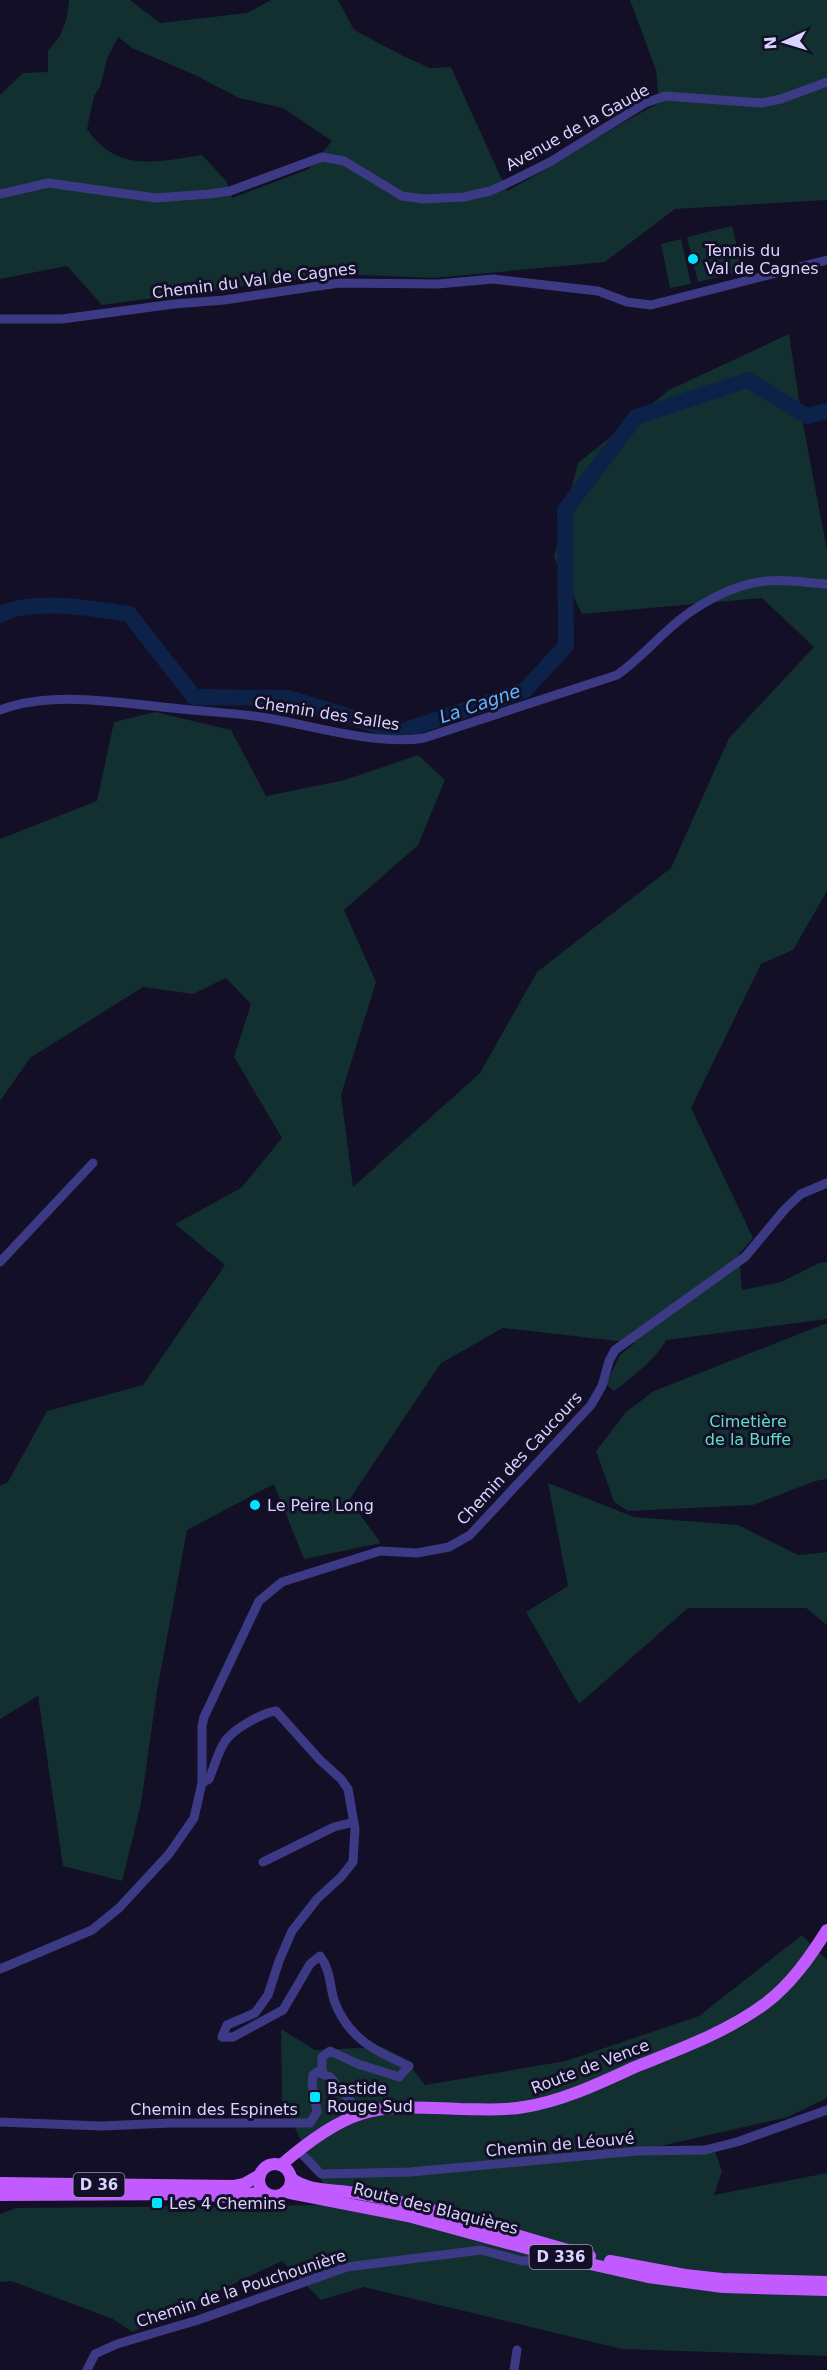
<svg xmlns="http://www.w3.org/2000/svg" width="827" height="2370" font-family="'DejaVu Sans',sans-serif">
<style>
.green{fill:#12302f;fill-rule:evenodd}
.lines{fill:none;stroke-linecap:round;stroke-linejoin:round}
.river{stroke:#0c2248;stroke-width:16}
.minor{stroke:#3d3a85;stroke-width:9}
.major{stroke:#c25bff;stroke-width:12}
.poi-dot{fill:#00e5ff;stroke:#130f26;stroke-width:2}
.labels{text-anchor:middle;stroke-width:6;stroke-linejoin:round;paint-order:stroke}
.shield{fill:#130f26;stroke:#9e99be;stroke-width:1.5}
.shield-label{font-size:15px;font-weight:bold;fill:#d9d4ff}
.street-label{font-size:16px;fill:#d9d4ff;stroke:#130f26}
.poi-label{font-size:16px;fill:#d9d4ff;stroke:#130f26;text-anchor:start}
.park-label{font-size:16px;fill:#5fe0c0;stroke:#130f26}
.water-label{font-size:18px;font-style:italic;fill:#62b6ff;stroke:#130f26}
</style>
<rect width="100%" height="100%" fill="#130f26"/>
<!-- green -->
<g class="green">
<path d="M 69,0 L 130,0 L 160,23 L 247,13 L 271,0 L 338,0 L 354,30 L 403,56 L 430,68 L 451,67 L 507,191 C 559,164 607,130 659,103 L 656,70 L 630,0 L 827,0 L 827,200 L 675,209 L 605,262 L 434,278 L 335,274 L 102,305 L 67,266 L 0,279 L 0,95 L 23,73 L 48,72 L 48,51 L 60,36 L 67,17 ZM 118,37 L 132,48 L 195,75 L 239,98 L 283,108 L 332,141 L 309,169 L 232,198 L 227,182 L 202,155 C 156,162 117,173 87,129 L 94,96 L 100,87 L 107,59 Z"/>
<polygon points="732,226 743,271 698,282 687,237"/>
<polygon points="681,239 691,284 670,288 661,244"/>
<path d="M 789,334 L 801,413 L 827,550 L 827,891 L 793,950 L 761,964 L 691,1108 L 753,1238 L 739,1254 L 742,1290 L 781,1282 L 819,1263 L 827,1262 L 827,1319 L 666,1340 C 658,1357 630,1379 614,1391 L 606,1384 L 620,1355 L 635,1343 L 503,1328 L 441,1363 L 349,1500 L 381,1543 L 304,1559 L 274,1484 L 187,1530 L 157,1691 L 141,1804 L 122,1881 L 63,1866 L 38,1696 L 0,1719 L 0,1486 L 8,1482 L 47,1411 L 143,1385 L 225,1265 L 175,1224 L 241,1188 L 282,1138 L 234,1057 L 251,1004 L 226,978 L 193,994 L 143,987 L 30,1058 L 0,1101 L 0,839 L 97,801 L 114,722 L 155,712 L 231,730 L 266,796 L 345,780 L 418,755 L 445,780 L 418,845 L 344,910 L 376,982 L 341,1095 L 353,1187 L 480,1073 L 537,972 L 671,868 L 729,738 L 814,647 L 762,598 L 582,614 L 554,557 L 578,463 L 669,390 Z"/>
<polygon points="827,1323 827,1479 815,1481 753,1505 628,1511 614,1502 596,1451 626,1412 654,1391"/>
<polygon points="548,1483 634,1517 738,1525 798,1555 827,1552 827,1625 806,1608 688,1608 579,1704 526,1612 568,1586"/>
<polygon points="802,1935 827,1960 827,2098 788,2117 656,2147 713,2145 722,2171 714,2195 827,2173 827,2356 622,2349 364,2287 321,2300 282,2261 132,2332 113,2319 11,2281 0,2282 0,2214 16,2208 334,2205 282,2103 281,2029 315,2050 382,2047 404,2058 425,2085 566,2061 699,2016"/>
</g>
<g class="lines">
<!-- river -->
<path class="river" d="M 0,615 C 30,597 95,609 129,614 L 194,697 L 288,698 L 399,732 L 525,690 L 566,646 L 565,510 L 636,417 L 748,380 L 807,416 L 827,411"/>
<!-- minor -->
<g class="minor">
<polyline points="0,194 48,183 156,198 209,194 230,191 322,157 344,161 402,196 423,199 464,197 490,191 510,182 550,162 645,103 665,96 761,103 781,99 827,82"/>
<polyline points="0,319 62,319 174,304 224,300 339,283 438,284 493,279 598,291 627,302 651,305 827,260"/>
<path d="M 0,710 C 53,689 125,704 181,709 C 209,712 239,713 267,718 C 314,726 378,746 424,738 L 617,675 C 636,662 651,645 669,629 C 694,606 732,584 767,581 C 786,579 808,583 827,584"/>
<polyline points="0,1262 93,1163"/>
<polyline points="202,1783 202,1726 204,1717 259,1601 282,1582 380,1551 417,1553 449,1547 470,1535 591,1405 602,1386 609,1361 615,1350 745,1257 785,1209 801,1194 827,1183"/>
<polyline points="263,1862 334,1827 354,1822"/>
<path d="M 0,1969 L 92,1930 L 119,1908 L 169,1854 L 194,1818 L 202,1783 L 209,1779 C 214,1768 217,1754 224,1743 C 231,1730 262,1713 276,1711 L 320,1760 L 341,1779 L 348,1789 L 355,1829 L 353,1862 L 341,1877 L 317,1899 L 292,1931 L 279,1961 L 268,1995 L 255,2013 L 227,2025 L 222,2037 L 233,2037 L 283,2010 L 310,1964 L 320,1956 C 331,1971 329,1983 334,2000 C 347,2037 374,2051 409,2066 L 399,2077 L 358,2064 L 330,2051 L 322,2057 L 322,2070 L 317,2072"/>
<polyline points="0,2122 101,2126 170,2123 310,2123 317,2112 312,2083 313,2075 317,2072 330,2077 362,2114"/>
<polyline points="299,2151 321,2174 410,2172 637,2151 705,2150 737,2142 827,2110"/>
<polyline points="87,2370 95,2354 117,2344 198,2320 347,2267 481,2250 523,2261 551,2260 558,2257"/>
<polyline points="514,2370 517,2350"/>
</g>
<!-- major -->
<g class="major">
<circle cx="275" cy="2180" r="16"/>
<path d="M 281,2165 C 303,2146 332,2123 361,2114 C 392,2104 428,2108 461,2109 C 482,2109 503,2111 524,2107 C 563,2101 600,2083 635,2067 C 680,2049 727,2032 766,2003 C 791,1984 810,1957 827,1930"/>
<path d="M 291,2178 C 308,2192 335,2189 356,2193 C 436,2207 512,2236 590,2256"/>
<polyline points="0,2183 234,2186 244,2184 260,2175"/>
<polyline points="285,2192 408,2216 559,2257 648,2277 723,2287 827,2290"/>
<polyline points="0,2195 199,2194 227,2197 264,2192"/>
<polyline points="610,2261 685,2275 722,2279 827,2282"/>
</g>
</g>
<!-- markers -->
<g class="poi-dot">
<circle cx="693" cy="259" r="6"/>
<circle cx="255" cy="1505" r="6"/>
<rect x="309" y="2091" width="12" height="12" rx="3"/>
<rect x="151" y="2197" width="12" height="12" rx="3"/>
</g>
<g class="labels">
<!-- shield labels -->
<g class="shield">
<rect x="73.5" y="2173" width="51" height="24" rx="4.5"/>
<rect x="529.5" y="2245" width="63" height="24" rx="4.5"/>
</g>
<g class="shield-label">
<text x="99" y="2190">D 36</text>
<text x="561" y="2262">D 336</text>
</g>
<!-- street labels -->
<g class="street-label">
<text transform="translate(577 127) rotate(-29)" y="6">Avenue de la Gaude</text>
<text transform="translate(254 280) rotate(-7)" y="6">Chemin du Val de Cagnes</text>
<text transform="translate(327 713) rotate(9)" y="6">Chemin des Salles</text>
<text transform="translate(519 1458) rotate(-47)" y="6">Chemin des Caucours</text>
<text transform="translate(590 2066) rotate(-21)" y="6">Route de Vence</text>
<text x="214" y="2115">Chemin des Espinets</text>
<text transform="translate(560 2144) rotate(-5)" y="6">Chemin de Léouvé</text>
<text transform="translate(436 2208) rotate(14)" y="6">Route des Blaquières</text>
<text transform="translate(241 2288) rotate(-18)" y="6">Chemin de la Pouchounière</text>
</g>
<!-- poi labels -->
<g class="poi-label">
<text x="705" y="256">Tennis du<tspan x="705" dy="18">Val de Cagnes</tspan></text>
<text x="267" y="1511">Le Peire Long</text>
<text x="327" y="2094">Bastide<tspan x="327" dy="18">Rouge Sud</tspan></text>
<text x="169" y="2209">Les 4 Chemins</text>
</g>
<!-- park labels -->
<g class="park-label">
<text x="748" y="1427">Cimetière<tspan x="748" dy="18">de la Buffe</tspan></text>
</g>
<!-- water labels -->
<g class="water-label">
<text transform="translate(480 704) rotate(-19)" y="6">La Cagne</text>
</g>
</g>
<!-- north arrow -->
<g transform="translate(785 42) rotate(266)" stroke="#130f26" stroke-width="4.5" paint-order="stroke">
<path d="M0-4.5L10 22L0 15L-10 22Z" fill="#d9d4ff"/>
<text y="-9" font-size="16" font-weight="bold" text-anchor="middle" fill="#d9d4ff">N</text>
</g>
</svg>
